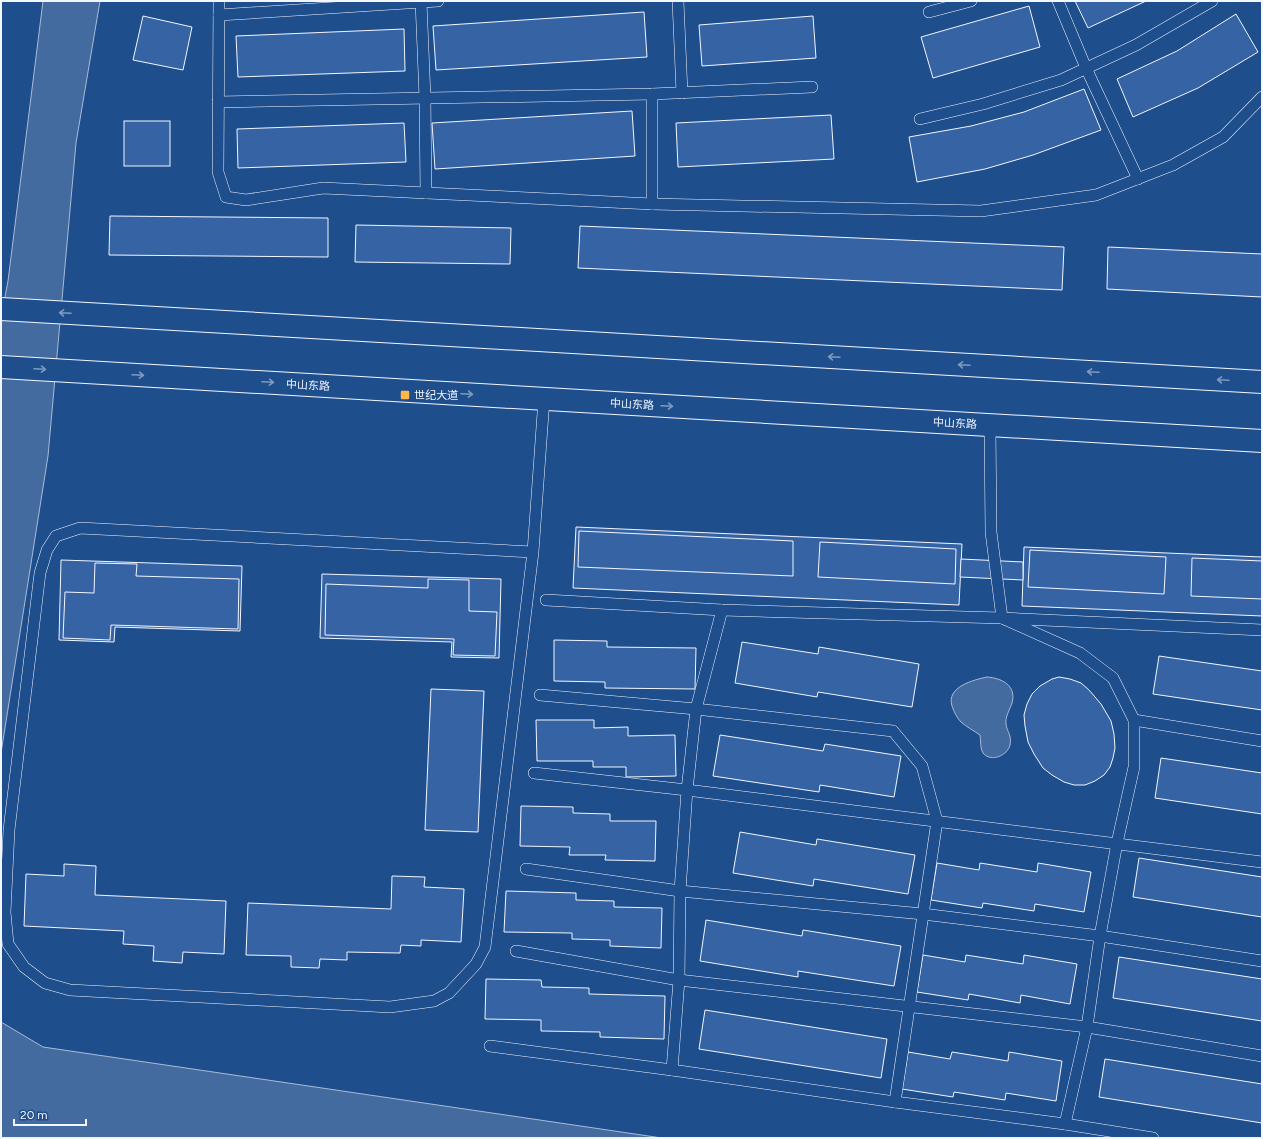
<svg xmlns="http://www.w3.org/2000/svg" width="1263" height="1139" font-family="Figtree,'Noto Sans SC',sans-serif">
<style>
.water{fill:#446ba0;stroke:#a8bbd7}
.building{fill:#3563a3;stroke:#f2f6ff}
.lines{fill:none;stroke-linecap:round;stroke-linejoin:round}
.service-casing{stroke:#f2f6ff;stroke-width:12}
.primary-casing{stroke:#f2f6ff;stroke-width:24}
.service{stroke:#1f4e8c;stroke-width:11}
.primary{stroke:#1f4e8c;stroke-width:22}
.oneway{stroke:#7e9ac0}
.poi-dot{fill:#ffb74d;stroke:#1f4e8c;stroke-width:1.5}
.labels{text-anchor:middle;stroke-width:3;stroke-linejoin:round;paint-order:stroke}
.street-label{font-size:11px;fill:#f2f6ff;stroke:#1f4e8c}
.poi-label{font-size:11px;fill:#f2f6ff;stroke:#1f4e8c;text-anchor:start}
</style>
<rect width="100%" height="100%" fill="#1f4e8c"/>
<!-- water -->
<g class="water">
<polygon points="43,1 100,1 76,143 48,456 1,753 1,318 8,281"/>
<path d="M 987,677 C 1001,678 1017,685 1012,703 C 1010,709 1005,717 1006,724 C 1007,732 1012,735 1010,745 C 1008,755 991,763 983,753 C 980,748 981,741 980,735 C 974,731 967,727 961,722 C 957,718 954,712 952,706 C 946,687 973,680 987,677 Z"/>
<polygon points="1,1022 43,1047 662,1138 1,1138"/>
</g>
<!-- building -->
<g class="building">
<polygon points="1075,1 1146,1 1088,28"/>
<polygon points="1029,6 1040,47 933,78 921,37"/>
<polygon points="644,12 647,57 436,70 433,26"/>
<polygon points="1236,14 1258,52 1198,88 1133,117 1117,79 1177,51"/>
<polygon points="143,16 192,27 183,70 133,60"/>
<polygon points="813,16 816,58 702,66 699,25"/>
<polygon points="404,29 405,71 238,77 236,36"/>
<polygon points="1084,89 1101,130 1033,155 985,169 917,182 909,137 971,126 1024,112"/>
<polygon points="632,111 635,156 435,169 432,123"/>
<polygon points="831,115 834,159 678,167 676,123"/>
<rect x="124" y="121" width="46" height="45"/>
<polygon points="404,123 406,162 238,168 237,129"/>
<polygon points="110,216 328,218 328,257 109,255"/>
<polygon points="356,225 511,228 510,264 355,262"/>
<polygon points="580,226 1064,247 1062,290 578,268"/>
<polygon points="1108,247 1262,254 1262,297 1107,289"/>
<polygon points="576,527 962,544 959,605 573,588"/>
<polygon points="579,531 793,541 793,576 578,567"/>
<polygon points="820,542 956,549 955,584 818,577"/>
<polygon points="1024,547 1262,557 1262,616 1022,606"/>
<polygon points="1030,550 1166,557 1164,594 1028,587"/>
<polygon points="1192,558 1262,561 1262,599 1191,596"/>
<polygon points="961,559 1023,562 1023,580 960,577"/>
<polygon points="61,560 242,566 240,631 115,627 114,642 59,640"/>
<polygon points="95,563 137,564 136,576 239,579 238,629 111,625 110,640 63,638 65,592 94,593"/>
<polygon points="322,574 501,579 499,658 451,657 452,642 320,638"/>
<polygon points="428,579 469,580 469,611 497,612 495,656 453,655 454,639 325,635 326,584 428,588"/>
<polygon points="554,640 607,641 607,647 696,648 695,689 605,688 605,682 554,681"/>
<polygon points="742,642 818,654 819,647 919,664 912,707 818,692 817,697 735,683"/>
<polygon points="1159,656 1262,671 1262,710 1153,694"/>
<polygon points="1059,677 1070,679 1081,683 1089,690 1101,704 1111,721 1114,734 1115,748 1113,758 1110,767 1104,775 1095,781 1085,785 1074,785 1064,782 1052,775 1043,768 1034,754 1028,742 1025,726 1024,715 1027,704 1032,694 1040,686 1052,679"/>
<polygon points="431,689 484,691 478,832 425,830"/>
<polygon points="536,720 594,720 594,728 628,727 628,736 675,735 676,776 626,777 626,767 593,767 593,761 537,761"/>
<polygon points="720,735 823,751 825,744 901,756 894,797 820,785 819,792 713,776"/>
<polygon points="1161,758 1262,773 1262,814 1155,798"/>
<polygon points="521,806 573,807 573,813 610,814 610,821 656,821 655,861 605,860 606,855 569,855 570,847 520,846"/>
<polygon points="740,832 816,845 817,839 915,855 908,894 814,879 813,886 733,873"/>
<polygon points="1139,858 1262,877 1262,917 1133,897"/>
<polygon points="937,863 979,870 980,863 1037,872 1038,863 1091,872 1084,912 1035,904 1034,911 983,903 982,908 931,900"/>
<polygon points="64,864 96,866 95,895 226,901 224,954 183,952 182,963 153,961 154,946 123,944 124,931 24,926 26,874 64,876"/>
<polygon points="392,876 425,877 424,887 464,889 461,942 421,940 421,946 401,945 400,953 347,952 347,960 320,959 319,968 291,967 291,956 246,955 248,903 391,909"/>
<polygon points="506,891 576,893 576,900 614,901 614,907 662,908 661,948 610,946 610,940 572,939 572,933 504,932"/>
<polygon points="706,920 802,936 803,930 901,946 894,986 798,971 798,977 700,961"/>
<polygon points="923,955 965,962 966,955 1023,964 1024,955 1077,964 1070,1004 1021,995 1020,1003 969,994 968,1000 917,992"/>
<polygon points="1119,957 1262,979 1262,1021 1113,998"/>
<polygon points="486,979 541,980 542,987 589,988 589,994 665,996 664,1039 600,1037 600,1032 541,1031 541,1020 485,1019"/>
<polygon points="705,1010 887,1039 881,1078 699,1049"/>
<polygon points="908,1052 950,1059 952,1052 1008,1061 1009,1052 1062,1061 1056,1101 1006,1093 1005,1100 954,1092 953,1097 902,1089"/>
<polygon points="1105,1059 1262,1084 1262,1123 1099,1097"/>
</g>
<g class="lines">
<defs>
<g id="service">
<polyline points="219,1 218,172 226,197 246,200 323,188 652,204 981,211 1096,195 1173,165 1223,137 1262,97"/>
<polyline points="421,1 425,98 426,193"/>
<polyline points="678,1 682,93"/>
<polyline points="1058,1 1086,68 1138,179"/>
<polyline points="929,12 971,1"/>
<polyline points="219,15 438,1"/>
<polyline points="218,102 652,94 812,87"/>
<polyline points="920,119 983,104 1061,80 1136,45 1212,1"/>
<polyline points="652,204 652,94"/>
<polyline points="990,425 991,532 1002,618 1080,653 1113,678 1134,720 1134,767 1117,843 1100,936 1087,1027 1065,1124"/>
<polyline points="533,552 80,528 56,536 47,550 40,573 9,830 5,912 8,944 24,967 45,983 70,990 390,1007 434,1001 449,993 476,964 485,947 533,552 544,399"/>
<polyline points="546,600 722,610 1002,618 1262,630"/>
<polyline points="540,695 696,709 893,731 922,766 937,821 895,1102"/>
<polyline points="1134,720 1262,741"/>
<polyline points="534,773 687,790 1262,862"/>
<polyline points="526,869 680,891 923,914 1100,936 1262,961"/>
<polyline points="516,951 679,980 1087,1027 1262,1056"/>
<polyline points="490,1046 672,1070 895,1102 1065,1124 1153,1138"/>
<polyline points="672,1070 679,980 680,891 687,790 696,709 722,610"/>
</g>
<g id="primary">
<polyline points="1,309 1262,382"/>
<polyline points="1,367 1262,441"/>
</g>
</defs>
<!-- service casing -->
<use href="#service" class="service-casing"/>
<!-- primary casing -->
<use href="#primary" class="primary-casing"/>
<!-- service -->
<use href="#service" class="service"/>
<!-- primary -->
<use href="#primary" class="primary"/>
</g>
<!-- one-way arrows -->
<defs><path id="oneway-shaft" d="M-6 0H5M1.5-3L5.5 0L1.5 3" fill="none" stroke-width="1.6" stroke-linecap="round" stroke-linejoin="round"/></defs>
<g class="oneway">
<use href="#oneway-shaft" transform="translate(65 313) rotate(-177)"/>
<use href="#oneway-shaft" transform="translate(834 357) rotate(-177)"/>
<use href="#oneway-shaft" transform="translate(964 365) rotate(-177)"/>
<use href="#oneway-shaft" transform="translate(40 369) rotate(3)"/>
<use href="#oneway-shaft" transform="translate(1093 372) rotate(-177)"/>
<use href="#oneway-shaft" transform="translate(138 375) rotate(3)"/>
<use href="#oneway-shaft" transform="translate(1223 380) rotate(-177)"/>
<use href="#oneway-shaft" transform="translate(268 382) rotate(3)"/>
<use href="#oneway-shaft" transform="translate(467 394) rotate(3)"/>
<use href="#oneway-shaft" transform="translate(667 406) rotate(3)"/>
</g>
<!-- markers -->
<rect class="poi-dot" x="400" y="390" width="10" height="10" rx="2"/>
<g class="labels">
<!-- street labels -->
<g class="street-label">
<text transform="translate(308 385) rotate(3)" y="4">中山东路</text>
<text transform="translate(632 404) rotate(3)" y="4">中山东路</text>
<text transform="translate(955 423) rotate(3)" y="4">中山东路</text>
</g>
<!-- poi labels -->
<g class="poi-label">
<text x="414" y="399">世纪大道</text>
</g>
</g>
<!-- border -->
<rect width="1263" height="1139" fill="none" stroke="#f2f6ff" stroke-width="4"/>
<!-- scale -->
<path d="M14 1119v6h72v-6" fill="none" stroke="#f2f6ff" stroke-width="2"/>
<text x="20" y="1119" font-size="12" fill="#f2f6ff" stroke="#1f4e8c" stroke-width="3" paint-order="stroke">20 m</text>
</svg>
